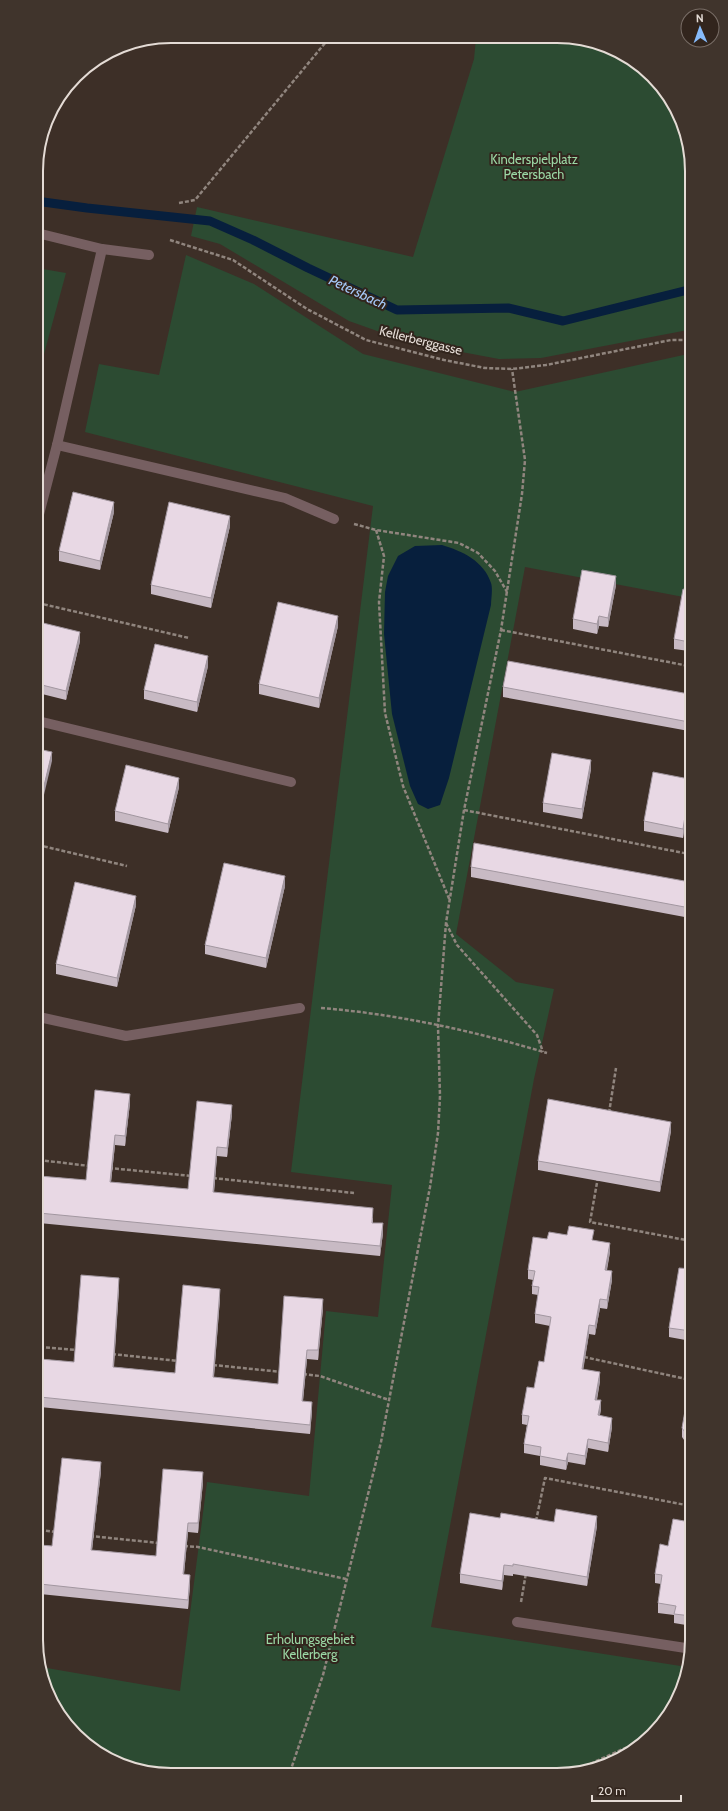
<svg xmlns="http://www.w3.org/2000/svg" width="728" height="1811" font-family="Cabin,sans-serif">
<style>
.green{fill:#2c4b32}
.water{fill:#071f3d}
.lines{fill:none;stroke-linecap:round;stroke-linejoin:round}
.stream{stroke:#071f3d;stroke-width:9}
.path{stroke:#90857e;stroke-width:2.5;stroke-dasharray:4 2;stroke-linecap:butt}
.minor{stroke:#765f61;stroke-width:10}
.wall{fill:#c8bac4}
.shaded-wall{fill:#a297a0}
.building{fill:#e8d8e4;stroke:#a297a0}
.labels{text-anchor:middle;stroke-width:4;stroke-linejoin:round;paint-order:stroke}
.park-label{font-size:13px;fill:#9bd8a5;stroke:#32251d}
.street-label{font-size:13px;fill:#e4dbd5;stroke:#32251d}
.water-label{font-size:14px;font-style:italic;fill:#a5c9f8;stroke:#32251d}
.rim{fill:none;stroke:#e4dbd5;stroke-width:2}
</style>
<rect width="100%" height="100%" fill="#3d2f27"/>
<!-- green -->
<g class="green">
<polygon points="476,38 583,39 617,50 652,75 687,137 688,330 541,358 499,359 408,342 349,321 220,244 191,236 197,207 413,257 474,59"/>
<polygon points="186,255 254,284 363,354 515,392 688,354 689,598 525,567 456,934 516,982 554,989 534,1079 431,1627 687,1667 682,1691 659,1729 632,1752 591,1770 145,1772 111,1761 76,1736 41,1674 41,1667 180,1691 207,1482 309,1496 326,1311 378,1317 392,1185 291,1172 373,506 85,432 99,364 159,375"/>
<polygon points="37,268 66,273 37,380"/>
</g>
<!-- water -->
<path class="water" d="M 442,545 C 462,551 484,561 491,583 C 493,589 491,599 491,605 L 449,778 L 440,805 L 428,809 L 418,804 L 410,786 L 392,714 L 384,634 L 385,592 L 388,576 L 398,556 L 415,546 Z"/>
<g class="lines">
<!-- stream -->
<polyline class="stream" points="36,201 87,208 210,221 253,240 308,268 397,310 508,308 563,321 688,290"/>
<!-- path -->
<g class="path">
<polyline points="179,203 195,200 330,37"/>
<polyline points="36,204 39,184"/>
<polyline points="170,240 233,260 307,309 366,340 444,360 485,368 512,369 546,365 671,340 688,340"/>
<polyline points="354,524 376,530 459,543 478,553 495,571 507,592"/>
<polyline points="376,530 384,556 379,602 385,713 403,786 450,901"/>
<polyline points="38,603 189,638"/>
<polyline points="501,630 689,666"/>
<polyline points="464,810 689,854"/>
<polyline points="38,845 127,866"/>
<polyline points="446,923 457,945 537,1035 543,1052"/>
<path d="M 321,1008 C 397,1014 474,1031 547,1053"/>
<polyline points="609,1113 616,1068"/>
<polyline points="39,1160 90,1166"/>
<polyline points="109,1168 192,1176"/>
<polyline points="598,1177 590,1222 691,1241"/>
<polyline points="213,1178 354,1193"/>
<polyline points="40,1347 77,1350"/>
<polyline points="112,1354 178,1361"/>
<polyline points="584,1357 691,1380"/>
<polyline points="213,1365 282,1372"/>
<polyline points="303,1374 320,1376 389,1400"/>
<polyline points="536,1521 545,1478 691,1506"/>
<polyline points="40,1530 56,1532"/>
<polyline points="90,1536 159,1543"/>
<polyline points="184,1546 198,1547 346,1579"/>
<polyline points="521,1602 526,1573"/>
<polyline points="574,1771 650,1737"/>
<polyline points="290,1772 323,1675 381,1442 430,1187 438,1133 440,1096 438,1026 446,923 464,810 501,630 522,494 525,460 512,369"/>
</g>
<!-- minor -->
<g class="minor">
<polyline points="37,233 102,249 149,255"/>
<polyline points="57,445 285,498 334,519"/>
<polyline points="37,522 57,445 102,249"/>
<polyline points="38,721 291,782"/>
<polyline points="39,1017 126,1036 300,1008"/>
<polyline points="517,1622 692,1649"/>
</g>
</g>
<!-- wall -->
<g class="wall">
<polygon points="114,512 100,570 59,561 59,551"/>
<polygon points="230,526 211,608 151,594 151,585"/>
<polygon points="616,585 608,627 599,626 597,634 573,629 573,619"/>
<polygon points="689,591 689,651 674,649 674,639"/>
<polygon points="338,626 319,708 259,694 259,684"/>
<polygon points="38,630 80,641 66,700 38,693"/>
<polygon points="208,666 197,712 144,699 144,690"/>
<polygon points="503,687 689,694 689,731 503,697"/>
<polygon points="591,769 582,819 543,812 543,803"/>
<polygon points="689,779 683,838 644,831 644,821"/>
<polygon points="179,787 168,833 115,821 115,811"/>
<polygon points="471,867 690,882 690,918 471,877"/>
<polygon points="285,886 266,968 205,954 205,945"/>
<polygon points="136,905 117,987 56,974 56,964"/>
<polygon points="130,1103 125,1146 115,1145 111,1182 188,1189 232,1114 227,1157 217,1156 214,1193 373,1218 373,1223 383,1233 380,1256 39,1223 39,1176 86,1180"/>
<polygon points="671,1131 660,1192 538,1170 538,1161"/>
<polygon points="547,1239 594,1240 610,1252 607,1270 612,1280 607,1309 600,1308 595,1335 589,1334 583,1369 600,1381 597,1400 601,1409 600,1415 612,1427 608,1452 588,1448 585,1465 568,1462 566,1470 540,1465 540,1456 524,1453 524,1444 527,1425 522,1424 522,1415 534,1388 544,1362 550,1326 535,1323 535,1314 538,1295 532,1294 532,1286 533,1280 528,1279 528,1270"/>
<polygon points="691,1269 691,1341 669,1337 669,1328"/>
<polygon points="119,1288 114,1367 175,1373 220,1298 214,1377 278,1384 323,1308 318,1360 307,1359 303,1401 312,1411 310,1434 40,1407 40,1359 74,1362"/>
<polygon points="691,1412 691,1450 682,1437 682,1428"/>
<polygon points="691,1455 691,1469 690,1469 690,1459"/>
<polygon points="101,1471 92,1550 156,1556 203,1482 198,1533 188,1532 184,1574 190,1585 188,1609 40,1594 40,1545 52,1546"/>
<polygon points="691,1515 692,1626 674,1623 674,1615 658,1613 658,1603 661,1584 655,1583 655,1574 668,1546 690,1522"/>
<polygon points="500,1518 554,1522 597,1526 587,1586 513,1574 513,1576 504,1575 502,1590 460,1583 460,1574"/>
</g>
<!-- shaded-wall -->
<g class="shaded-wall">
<polygon points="114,502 114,512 100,570 100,561"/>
<polygon points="230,516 230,526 211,608 211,598"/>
<polygon points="616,576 616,585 608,627 608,618"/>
<polygon points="338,616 338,626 319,708 319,698"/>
<polygon points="599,616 599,626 597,634 597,624"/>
<polygon points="80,632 80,641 66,700 66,691"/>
<polygon points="208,656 208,666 197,712 197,702"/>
<polygon points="52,752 52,761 38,820 38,811"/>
<polygon points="591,760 591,769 582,819 582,809"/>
<polygon points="179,778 179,787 168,833 168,824"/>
<polygon points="689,791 689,800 683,838 683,829"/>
<polygon points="285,876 285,886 266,968 266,958"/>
<polygon points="136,896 136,905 117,987 117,978"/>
<polygon points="130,1094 130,1103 125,1146 125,1136"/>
<polygon points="232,1105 232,1114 227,1157 227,1148"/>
<polygon points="671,1122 671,1131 660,1192 660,1182"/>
<polygon points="115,1135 115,1145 110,1191 110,1182"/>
<polygon points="217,1147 217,1156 213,1202 213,1192"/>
<polygon points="383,1223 383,1233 380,1256 380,1246"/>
<polygon points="610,1243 610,1252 605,1279 605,1270"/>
<polygon points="612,1271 612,1280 607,1309 607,1300"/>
<polygon points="119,1278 119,1288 113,1376 113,1367"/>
<polygon points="220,1289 220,1298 213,1387 213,1377"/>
<polygon points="323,1299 323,1308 318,1360 318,1350"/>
<polygon points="600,1299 600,1308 595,1335 595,1326"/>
<polygon points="589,1325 589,1334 582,1378 582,1369"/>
<polygon points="307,1350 307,1359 302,1410 302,1401"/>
<polygon points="600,1372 600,1381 595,1409 595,1400"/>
<polygon points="601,1400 601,1409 598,1424 598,1415"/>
<polygon points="312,1402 312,1411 310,1434 310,1425"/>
<polygon points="612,1418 612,1427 608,1452 608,1443"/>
<polygon points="588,1439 588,1448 585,1465 585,1456"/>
<polygon points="568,1453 568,1462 566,1470 566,1461"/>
<polygon points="101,1462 101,1471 91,1559 91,1550"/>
<polygon points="203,1472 203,1482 198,1533 198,1523"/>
<polygon points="597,1516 597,1526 587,1586 587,1577"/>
<polygon points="188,1523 188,1532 183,1584 183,1574"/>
<polygon points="504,1565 504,1575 502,1590 502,1581"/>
<polygon points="190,1575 190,1585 188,1609 188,1600"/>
</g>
<!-- building -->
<g class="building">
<polygon points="73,492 114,502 100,561 59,551"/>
<polygon points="169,502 230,516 211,598 151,585"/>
<polygon points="582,570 616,576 608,618 599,616 597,624 573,619"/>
<polygon points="683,589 689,591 689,642 674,639"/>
<polygon points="278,602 338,616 319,698 259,684"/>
<polygon points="39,622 80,632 66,691 38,684 38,630"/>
<polygon points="155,644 208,656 197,702 144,690"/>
<polygon points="508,661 689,694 689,722 503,687"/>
<polygon points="38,749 52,752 38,811"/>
<polygon points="552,753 591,760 582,809 543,803"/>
<polygon points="126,765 179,778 168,824 115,811"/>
<polygon points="653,772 689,779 689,791 683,829 644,821"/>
<polygon points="474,843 690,882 690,908 471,867"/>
<polygon points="224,863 285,876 266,958 205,945"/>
<polygon points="75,882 136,896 117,978 56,964"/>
<polygon points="95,1090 130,1094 125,1136 115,1135 110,1182 188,1189 197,1101 232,1105 227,1148 217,1147 213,1192 373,1208 372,1223 383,1223 380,1246 39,1213 39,1176 86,1180"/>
<polygon points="548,1099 671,1122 660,1182 538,1161"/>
<polygon points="569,1226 594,1230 592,1240 610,1243 605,1270 612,1271 607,1300 600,1299 595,1326 589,1325 582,1369 600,1372 595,1400 601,1400 598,1415 612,1418 608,1443 588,1439 585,1456 568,1453 566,1461 540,1456 541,1447 524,1444 529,1416 522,1415 527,1387 534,1388 539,1361 544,1362 551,1317 535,1314 539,1287 532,1286 535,1271 528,1270 533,1237 547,1239 549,1232 567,1235"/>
<polygon points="679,1268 691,1269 691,1331 669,1328"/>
<polygon points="81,1275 119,1278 113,1367 175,1373 183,1285 220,1289 213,1377 278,1384 284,1296 323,1299 318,1350 307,1350 302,1401 312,1402 310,1425 40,1397 40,1359 74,1362"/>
<polygon points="685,1411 691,1412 691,1441 682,1428"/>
<polygon points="62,1458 101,1462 91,1550 156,1556 163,1469 203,1472 198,1523 188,1523 183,1574 190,1575 188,1600 40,1584 40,1545 52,1546"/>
<polygon points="556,1509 597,1516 587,1577 513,1564 513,1566 504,1565 502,1581 460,1574 470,1513 500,1518 501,1513 554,1522"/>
<polygon points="691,1515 692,1616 674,1614 676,1606 658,1603 662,1575 655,1574 660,1544 668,1546 673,1519 690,1522"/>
</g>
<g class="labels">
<!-- park labels -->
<g class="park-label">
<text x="534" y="164">Kinderspielplatz<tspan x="534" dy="15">Petersbach</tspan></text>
<text x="310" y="1644">Erholungsgebiet<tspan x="310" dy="15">Kellerberg</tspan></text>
</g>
<!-- street labels -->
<g class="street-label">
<text transform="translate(421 340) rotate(14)" y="5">Kellerberggasse</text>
</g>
<!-- water labels -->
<g class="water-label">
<text transform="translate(358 292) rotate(25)" y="5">Petersbach</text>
</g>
</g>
<!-- crop -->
<path d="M0 0H728V1811H0ZM171 43H557A128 128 0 0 1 685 171V1640A128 128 0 0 1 557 1768H171A128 128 0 0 1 43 1640V171A128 128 0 0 1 171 43Z" fill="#40342c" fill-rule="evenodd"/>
<path class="rim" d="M171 43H557A128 128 0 0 1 685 171V1640A128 128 0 0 1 557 1768H171A128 128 0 0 1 43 1640V171A128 128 0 0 1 171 43Z"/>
<!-- north arrow -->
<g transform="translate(700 28) rotate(358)"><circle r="19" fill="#32251d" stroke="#796e67"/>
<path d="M0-3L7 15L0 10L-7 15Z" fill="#86bbfb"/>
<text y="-6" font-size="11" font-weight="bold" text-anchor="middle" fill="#e4dbd5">N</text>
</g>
<!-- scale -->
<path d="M592 1795v6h89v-6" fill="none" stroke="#e4dbd5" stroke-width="2"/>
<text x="598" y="1795" font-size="12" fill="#e4dbd5" stroke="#32251d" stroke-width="3" paint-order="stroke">20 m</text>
</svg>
